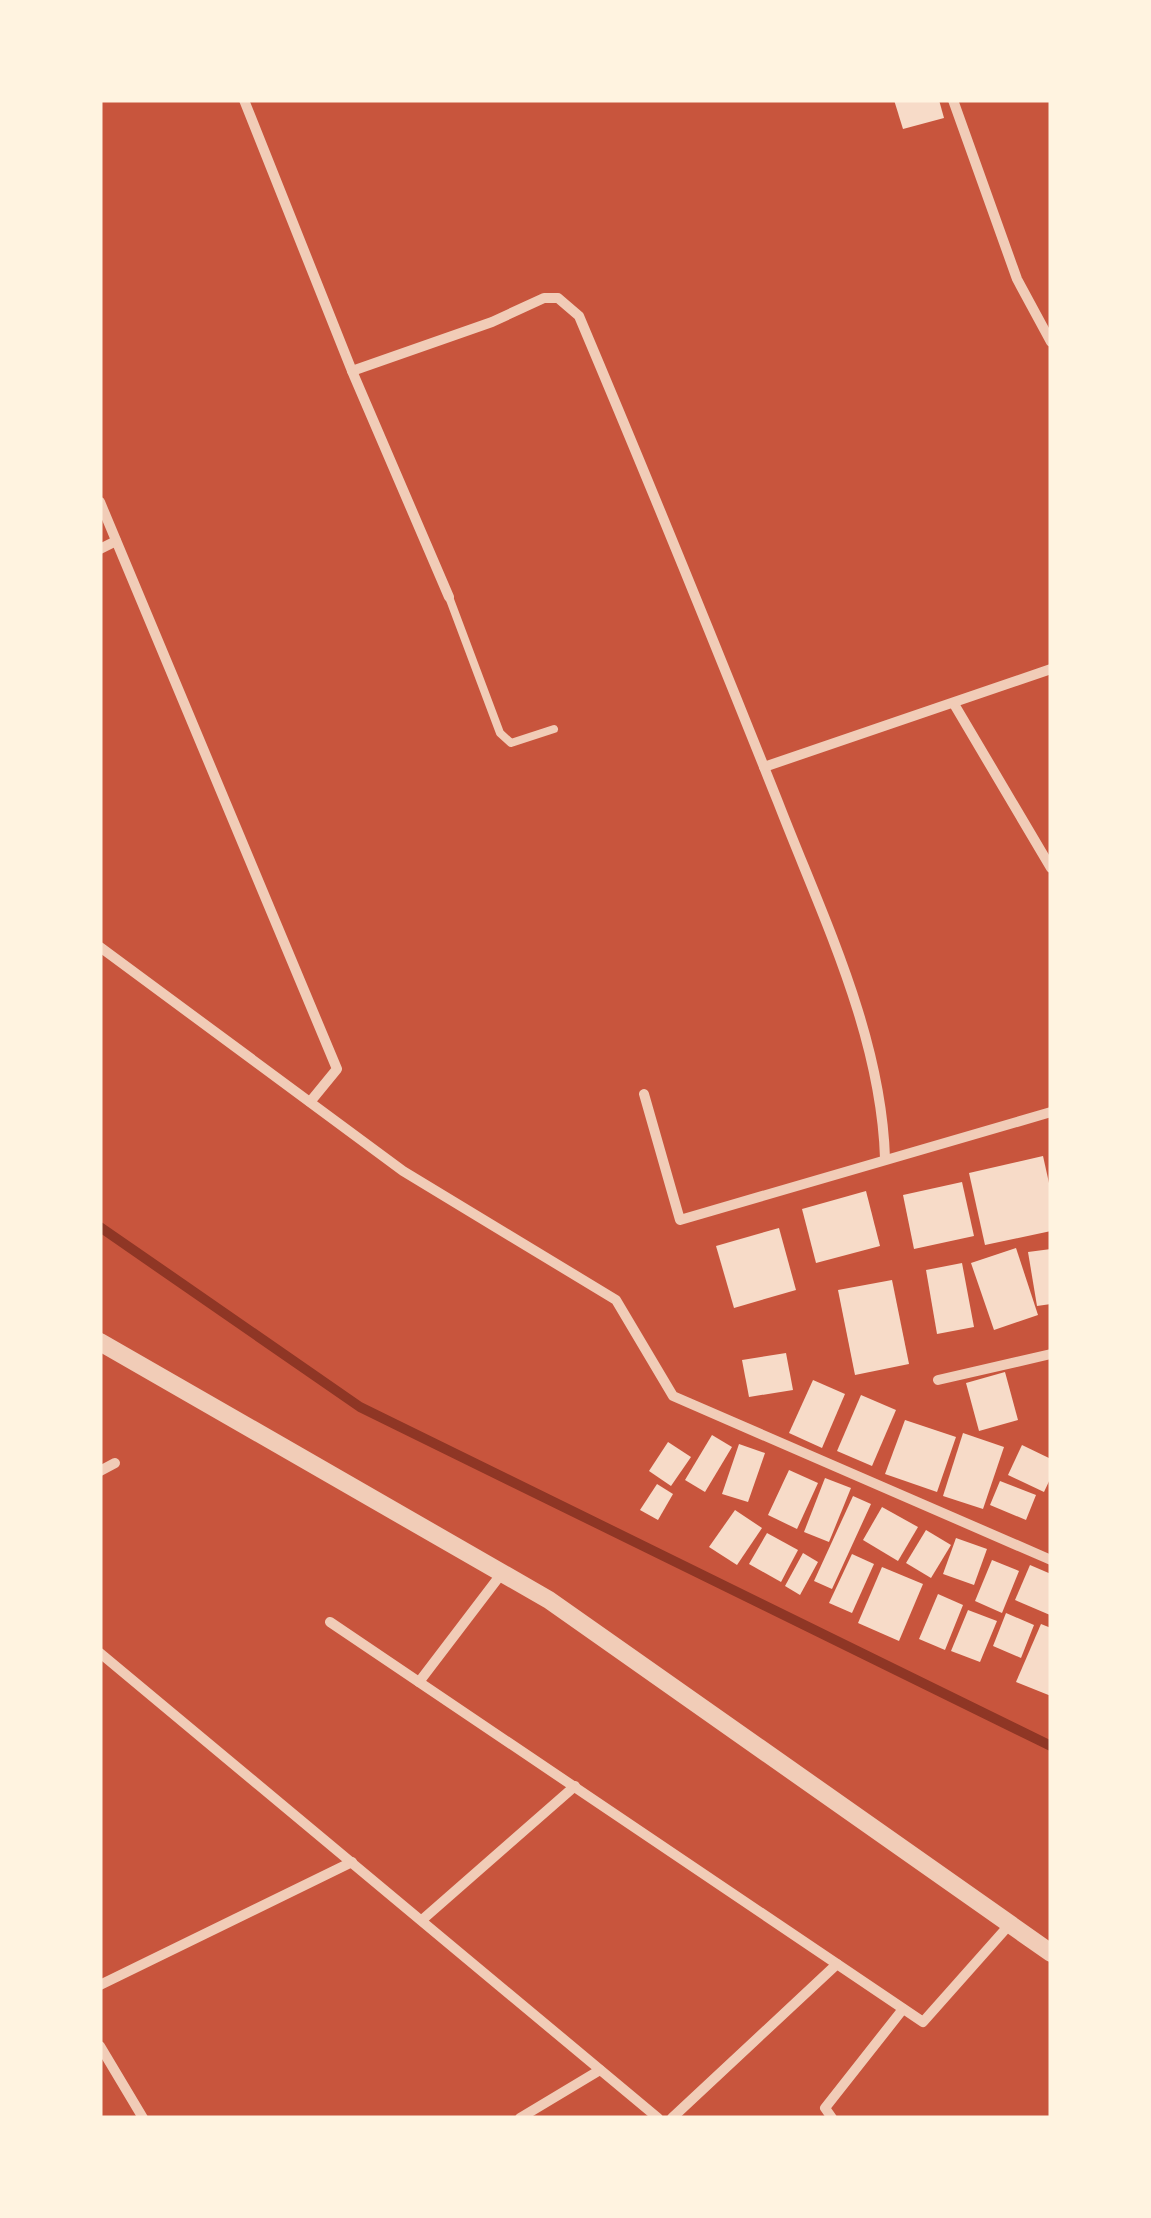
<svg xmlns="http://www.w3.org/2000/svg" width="1151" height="2218" font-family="Montserrat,sans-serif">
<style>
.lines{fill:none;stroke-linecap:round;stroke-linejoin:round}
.stream{stroke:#8f3625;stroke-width:10}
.building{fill:#f7dbc8}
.service{stroke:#f1ccb7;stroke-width:8}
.minor{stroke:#f1ccb7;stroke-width:10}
.tertiary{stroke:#f1ccb7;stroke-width:18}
</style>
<rect width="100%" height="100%" fill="#c8553d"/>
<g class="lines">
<!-- stream -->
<polyline class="stream" points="100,1227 360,1407 1051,1746"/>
</g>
<!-- building -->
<g class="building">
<polygon points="894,100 939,100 944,118 903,129"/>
<polygon points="1043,1156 1051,1192 1051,1231 985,1245 969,1173"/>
<polygon points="962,1182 974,1236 914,1249 903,1195"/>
<polygon points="866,1191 880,1246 816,1263 802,1209"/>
<polygon points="779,1228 796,1290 734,1308 716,1246"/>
<polygon points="1016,1248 1038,1315 994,1330 971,1263"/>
<polygon points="1051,1249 1051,1304 1037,1306 1028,1252"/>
<polygon points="962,1263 974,1327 937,1334 926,1270"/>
<polygon points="892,1280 909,1364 855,1375 838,1290"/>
<polygon points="786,1353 793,1390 749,1397 742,1360"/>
<polygon points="1005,1372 1018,1420 979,1431 966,1383"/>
<polygon points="813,1380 845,1394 822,1448 789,1433"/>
<polygon points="861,1395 896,1410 872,1466 837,1451"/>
<polygon points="905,1420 956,1437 937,1492 885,1474"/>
<polygon points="963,1433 1004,1447 983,1509 943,1496"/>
<polygon points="712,1435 732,1447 705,1492 685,1480"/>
<polygon points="668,1442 691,1457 671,1486 649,1471"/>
<polygon points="739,1444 765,1453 748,1502 722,1494"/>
<polygon points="1022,1445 1051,1459 1051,1477 1044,1492 1008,1475"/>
<polygon points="789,1470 818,1483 797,1529 768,1515"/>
<polygon points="825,1478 851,1488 829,1542 804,1532"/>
<polygon points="1000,1481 1036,1495 1026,1520 990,1505"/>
<polygon points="657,1484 673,1494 658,1520 640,1510"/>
<polygon points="853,1496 871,1504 832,1589 814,1581"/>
<polygon points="882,1507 918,1527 898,1561 863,1540"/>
<polygon points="735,1510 762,1528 737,1565 709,1547"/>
<polygon points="926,1530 951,1545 931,1578 906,1563"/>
<polygon points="767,1533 798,1550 781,1582 749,1564"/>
<polygon points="956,1538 987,1549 974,1585 943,1574"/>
<polygon points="803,1553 818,1562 800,1595 785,1586"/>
<polygon points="852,1554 874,1564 852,1613 829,1603"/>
<polygon points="992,1560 1019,1571 1002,1613 975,1601"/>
<polygon points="1030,1565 1051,1574 1050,1615 1015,1600"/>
<polygon points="882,1567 923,1584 899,1641 858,1623"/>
<polygon points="938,1594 963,1605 945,1650 919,1639"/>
<polygon points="968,1610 997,1621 980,1662 951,1651"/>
<polygon points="1006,1613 1034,1625 1021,1658 993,1646"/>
<polygon points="1041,1624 1051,1628 1051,1696 1016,1682"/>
</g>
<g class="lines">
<!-- service -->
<polyline class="service" points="449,597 500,733 511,743 554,729"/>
<!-- minor -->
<g class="minor">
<path d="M 244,100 L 352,371 L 492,322 L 544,298 L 558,298 L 579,316 C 647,477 713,639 778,802 C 822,916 881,1034 885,1158"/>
<polyline points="953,100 1017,279 1051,342"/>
<polyline points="352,371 449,597"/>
<polyline points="100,502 337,1069 310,1102"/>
<polyline points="100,549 116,541"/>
<polyline points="954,704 1051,868"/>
<polyline points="764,767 1051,669"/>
<polyline points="100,947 403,1171 616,1300 673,1396 1051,1560"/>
<polyline points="644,1094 680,1220 1051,1112"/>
<polyline points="938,1380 1051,1354"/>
<polyline points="100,1471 115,1463"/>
<polyline points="330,1622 923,2022 1010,1924"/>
<polyline points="100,1653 658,2118"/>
<polyline points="419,1682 502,1573"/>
<polyline points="422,1920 575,1786"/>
<polyline points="100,1985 352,1862"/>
<polyline points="100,2046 143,2118"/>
<polyline points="520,2118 600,2070"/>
<polyline points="672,2118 837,1964"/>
<polyline points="832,2118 825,2108 903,2009"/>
</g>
<!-- tertiary -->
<polyline class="tertiary" points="100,1342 549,1600 1051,1953"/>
</g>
<!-- border -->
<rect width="1151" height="2218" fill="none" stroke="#fff3e0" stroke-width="205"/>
</svg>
